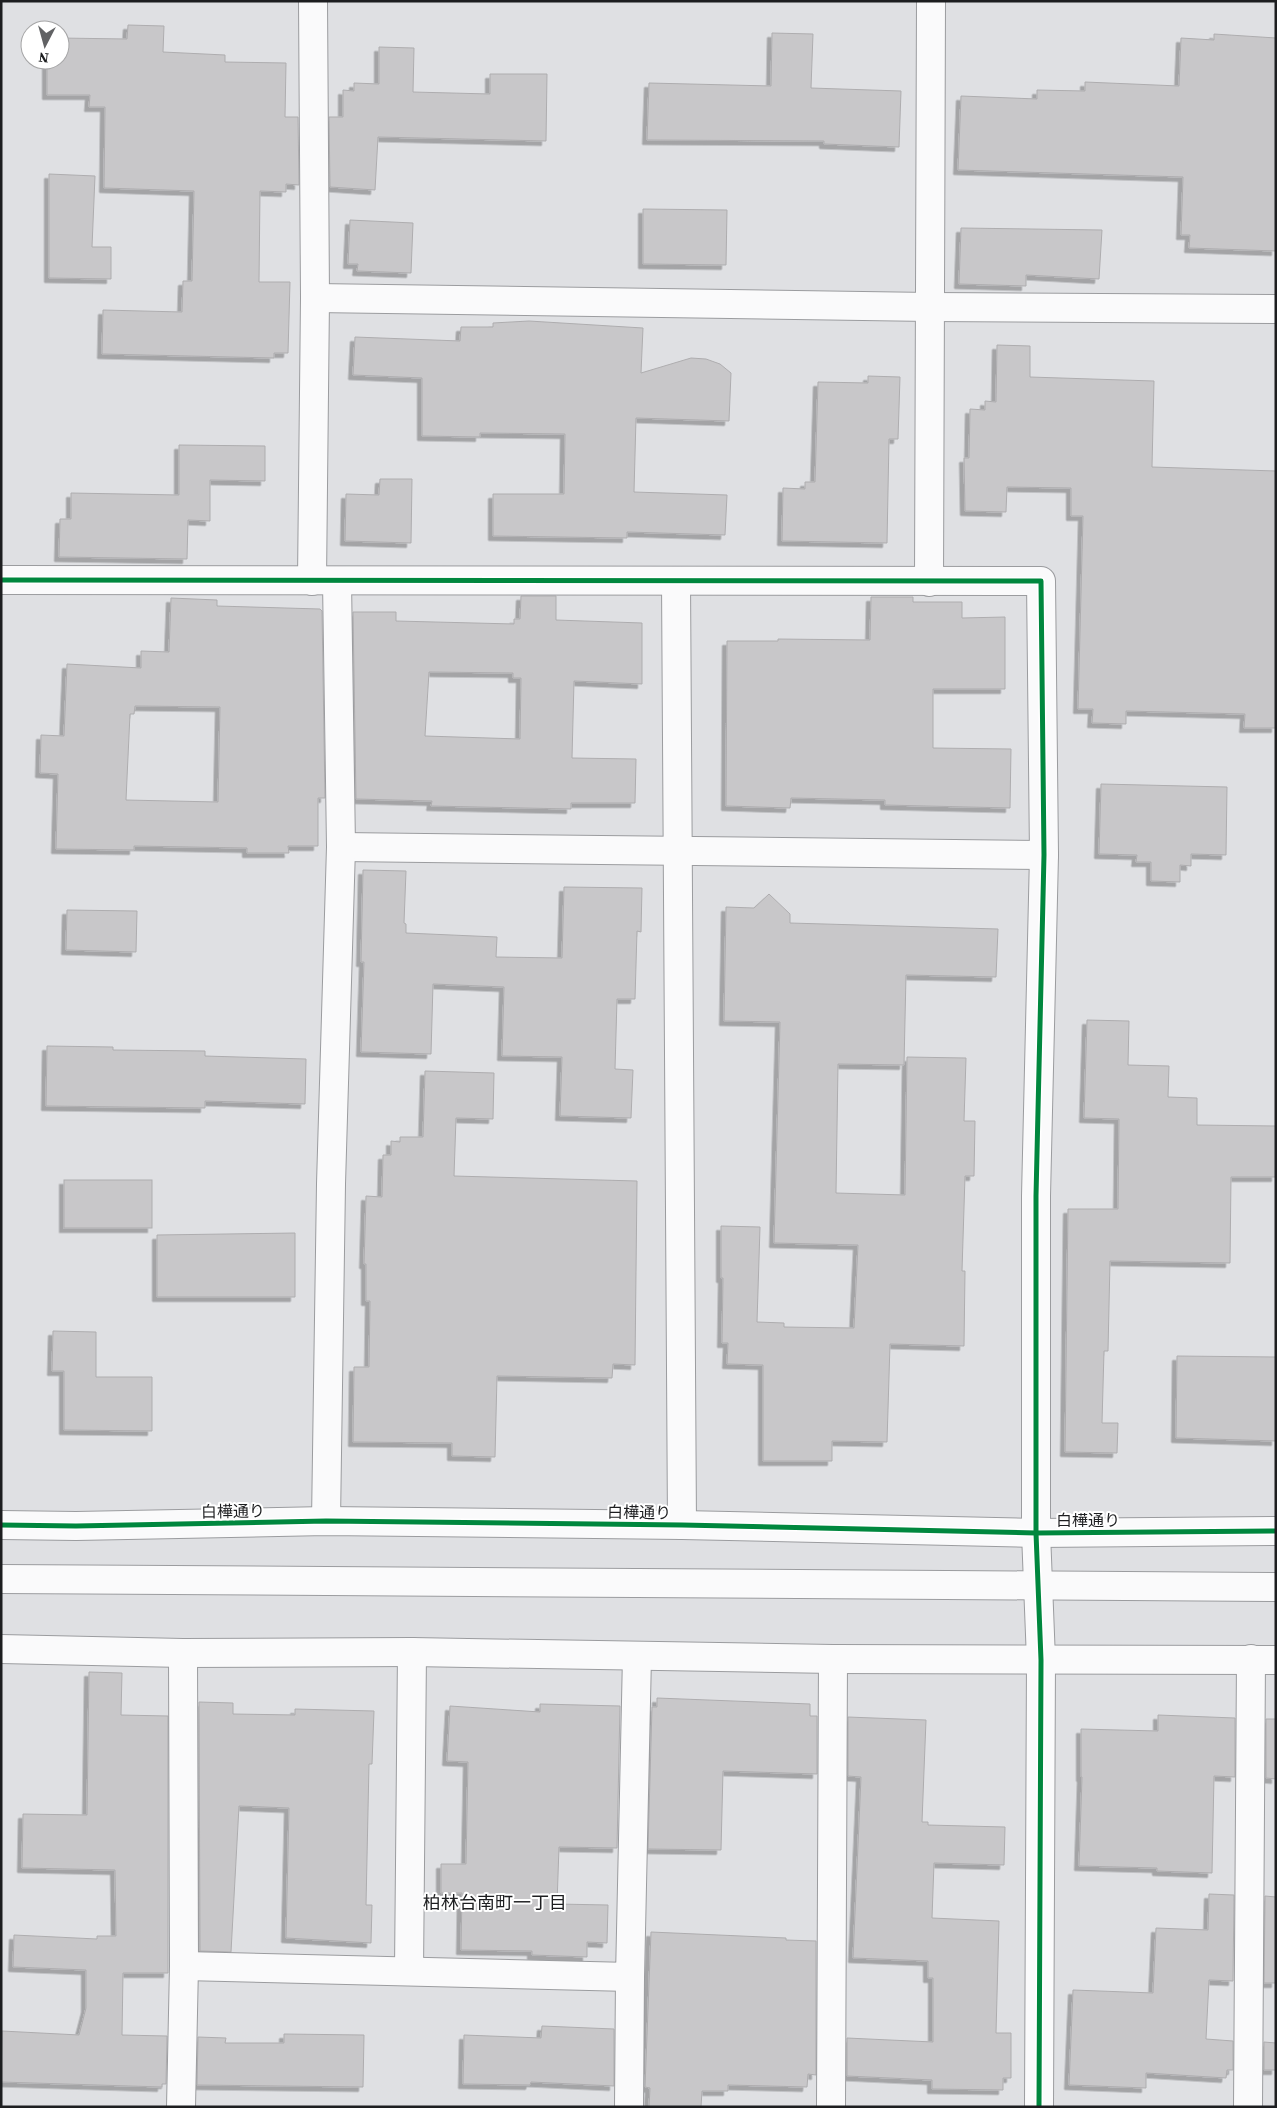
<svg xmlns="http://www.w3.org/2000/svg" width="1277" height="2108" font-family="'Source Serif 4','Noto Sans JP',serif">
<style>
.building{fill:#c8c7c9;stroke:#aeadaf;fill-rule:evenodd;filter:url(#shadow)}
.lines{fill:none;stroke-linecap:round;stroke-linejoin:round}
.street-casing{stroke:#9b9c9f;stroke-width:30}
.secondary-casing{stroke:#9b9c9f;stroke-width:30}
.street{stroke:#fafafb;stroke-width:28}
.secondary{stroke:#fafafb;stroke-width:28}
.cycleway-casing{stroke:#fff;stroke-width:8}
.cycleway{stroke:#00873e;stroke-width:5}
.labels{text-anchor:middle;stroke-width:4;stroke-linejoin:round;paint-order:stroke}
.street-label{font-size:16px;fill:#1d1e20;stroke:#fff}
.neighbourhood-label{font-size:18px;fill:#1d1e20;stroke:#fff}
</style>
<defs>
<filter id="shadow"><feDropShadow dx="-4.5" dy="4.5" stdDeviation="0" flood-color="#0004"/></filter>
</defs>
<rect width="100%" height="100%" fill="#dfe0e3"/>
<!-- building -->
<g class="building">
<polygon points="128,25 164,26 163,52 225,55 225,62 286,63 285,117 298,117 299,185 286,184 286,192 260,191 259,282 290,282 288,353 274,353 274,358 102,354 103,310 182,312 183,281 192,281 194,191 104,188 105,107 89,107 90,95 47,95 47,60 60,60 60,38 127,39"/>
<polygon points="772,33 813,34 811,88 901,91 899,147 824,144 824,141 647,140 649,83 771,86"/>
<polygon points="1214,34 1276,38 1276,251 1189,248 1190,235 1181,235 1183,177 958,170 961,96 1037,99 1037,90 1085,91 1085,82 1179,86 1181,38 1214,40"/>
<polygon points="379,47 414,48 413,92 490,94 490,74 547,74 546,141 378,137 375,190 330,187 329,117 343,117 343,90 354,91 354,83 379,84"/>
<polygon points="49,174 95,176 92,247 111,247 111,279 49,278"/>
<polygon points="643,209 727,210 726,265 643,264"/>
<polygon points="350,220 413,223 411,273 357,271 358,264 348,264"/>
<polygon points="961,228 1102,230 1099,279 1026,275 1026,286 959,284"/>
<polygon points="529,321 643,328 641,373 691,358 706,359 720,364 731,373 729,421 636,418 634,492 727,495 725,535 627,532 627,538 493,536 493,494 564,494 565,434 480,433 480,437 422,436 422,378 353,375 355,337 460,341 461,327 493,327 493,323"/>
<polygon points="997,345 1030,346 1030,377 1154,381 1152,467 1276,471 1276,728 1244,728 1245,714 1126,711 1126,724 1092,723 1093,709 1078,709 1083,516 1071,516 1071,488 1007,487 1006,512 965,511 964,458 969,458 970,409 985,410 985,401 996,402"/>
<polygon points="868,376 900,377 898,439 889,439 887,543 782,541 783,488 805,489 805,482 815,482 818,382 868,383"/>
<polygon points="179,445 265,446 265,481 210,480 210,521 188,520 187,559 59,557 60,519 71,519 71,493 179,495"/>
<polygon points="380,479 412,479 411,543 345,541 346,494 379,495"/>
<path d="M 521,596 L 556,596 L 556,620 L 642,623 L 642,684 L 574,681 L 572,758 L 636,759 L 635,803 L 571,803 L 571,809 L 431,806 L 432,801 L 356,799 L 353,612 L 396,612 L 396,621 L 514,624 L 514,619 L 520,619 ZM 429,672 L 513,673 L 513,678 L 521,678 L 520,739 L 425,736 Z"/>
<polygon points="871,597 913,597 913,602 962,602 962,618 1005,617 1005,689 933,689 933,748 1011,749 1010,808 885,805 885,800 791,798 790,808 726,806 727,641 778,641 778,639 870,640"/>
<path d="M 171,598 L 217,600 L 217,606 L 320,609 L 322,611 L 325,798 L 318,798 L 318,846 L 288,846 L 289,853 L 247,853 L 247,848 L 134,846 L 134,850 L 56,849 L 58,774 L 40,773 L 41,735 L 64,736 L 67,664 L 141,668 L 141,651 L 169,652 ZM 135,706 L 220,707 L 218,802 L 126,800 L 130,714 L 134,714 Z"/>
<polygon points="1101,784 1227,787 1226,855 1191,854 1191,866 1180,865 1180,882 1151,881 1151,862 1136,862 1137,855 1099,854"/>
<polygon points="363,870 406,871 404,923 406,924 406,933 497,937 496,957 562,958 564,887 642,888 641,932 637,931 635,999 617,999 615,1069 633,1070 631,1118 560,1116 562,1057 502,1056 504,987 433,984 431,1054 361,1052 364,962 361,962"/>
<polygon points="769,894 790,914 790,923 998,929 996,977 906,975 904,1065 838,1064 836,1193 905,1195 907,1057 966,1058 964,1121 975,1121 974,1176 965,1176 962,1271 965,1271 964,1346 890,1344 887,1442 832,1441 832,1461 763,1461 763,1365 727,1364 728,1343 722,1343 723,1278 721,1278 721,1226 760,1227 757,1322 784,1323 784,1327 854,1328 858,1245 774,1243 780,1022 724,1021 726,907 754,908"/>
<polygon points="67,910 137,911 136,952 66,950"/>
<polygon points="1087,1020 1129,1021 1128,1065 1169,1066 1168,1097 1197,1098 1197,1125 1276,1126 1276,1177 1231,1177 1230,1263 1110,1261 1108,1351 1104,1351 1102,1423 1118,1423 1117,1453 1065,1452 1068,1209 1118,1209 1119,1119 1084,1118"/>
<polygon points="47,1046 113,1047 113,1050 205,1051 205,1056 306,1059 305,1104 205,1101 205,1108 46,1106"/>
<polygon points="425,1071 494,1073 493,1119 456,1118 454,1176 637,1181 635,1365 613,1364 612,1378 497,1376 495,1457 452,1456 452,1443 353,1442 354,1367 369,1367 370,1301 366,1301 366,1264 364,1264 366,1196 382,1197 383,1155 391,1155 391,1141 400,1142 400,1137 423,1137"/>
<rect x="64" y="1180" width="88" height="48"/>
<polygon points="295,1233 295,1297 157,1297 157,1235"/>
<polygon points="53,1331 96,1332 96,1377 152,1377 152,1431 64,1430 64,1371 52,1371"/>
<polygon points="1177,1356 1276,1357 1276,1441 1176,1438"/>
<polygon points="89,1672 122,1673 121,1715 168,1716 168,1973 123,1973 122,2035 167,2036 166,2084 162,2084 162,2087 1,2082 2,2031 79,2035 86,2008 86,1970 13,1967 14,1935 97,1939 97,1936 116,1936 115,1870 22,1868 23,1814 87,1815"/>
<polygon points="657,1698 810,1704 810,1716 817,1716 817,1774 723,1771 721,1850 648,1849 652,1707 657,1707"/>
<polygon points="199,1702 233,1703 233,1714 295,1715 295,1709 374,1711 372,1764 369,1764 366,1905 372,1905 371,1943 286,1938 289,1808 239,1806 231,1952 200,1951"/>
<polygon points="540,1704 620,1706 617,1848 559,1847 557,1904 608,1905 607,1943 587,1942 587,1957 532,1955 532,1951 461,1950 462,1893 441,1893 441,1864 466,1864 468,1762 447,1761 450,1706 540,1712"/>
<polygon points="1158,1715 1235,1718 1235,1777 1214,1776 1212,1873 1157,1871 1157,1868 1079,1866 1082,1777 1081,1777 1081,1729 1158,1731"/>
<polygon points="848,1717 926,1720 922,1822 928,1822 928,1825 1005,1827 1004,1865 934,1863 932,1918 999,1921 996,2033 1011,2033 1011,2078 1003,2078 1003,2090 932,2089 932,2080 847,2076 847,2038 933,2042 933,1978 928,1978 928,1961 853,1958 861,1777 848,1776"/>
<polygon points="1266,1719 1276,1719 1276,1779 1266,1778"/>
<polygon points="1209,1894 1234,1895 1233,1981 1209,1980 1206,2039 1233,2041 1233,2070 1227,2070 1226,2078 1146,2073 1146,2088 1069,2085 1073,1990 1153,1993 1156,1928 1208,1930"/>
<polygon points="1265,1896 1276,1897 1276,1983 1264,1983"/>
<polygon points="651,1932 786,1938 786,1940 816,1941 816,2075 808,2074 807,2087 728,2085 728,2091 702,2091 701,2107 649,2107 650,2088 645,2087"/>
<polygon points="542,2026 614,2029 614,2086 531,2082 530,2085 463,2084 464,2035 541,2038"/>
<polygon points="284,2034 364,2035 363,2087 197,2085 198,2037 226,2038 225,2043 284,2043"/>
<polygon points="1264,2042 1276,2043 1276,2070 1264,2070"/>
</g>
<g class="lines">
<defs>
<g id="street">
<polyline points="315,298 930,307 1276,309"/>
<polyline points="1,580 1041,581 1044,855 1036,1196 1036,1533 1041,1660 1039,2107"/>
<polyline points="312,581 315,298 313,1"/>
<polyline points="676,581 682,1525"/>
<polyline points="929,582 931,1"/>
<polyline points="341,847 1044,855"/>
<polyline points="326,1521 331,1184 341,847 337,581"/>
<polyline points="1,1649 183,1653 412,1652 833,1659 1276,1660"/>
<polyline points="184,1966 630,1977 637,1656"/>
<polyline points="409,1970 412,1652"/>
<polyline points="181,2107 184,1966 183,1653"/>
<polyline points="629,2107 630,1977"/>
<polyline points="831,2107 833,1659"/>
<polyline points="1248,2107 1251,1659"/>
</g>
<g id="secondary">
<polyline points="1,1525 76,1526 326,1521 682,1525 1036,1533 1276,1531"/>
<polyline points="1,1579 1276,1587"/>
</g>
</defs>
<!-- street casing -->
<use href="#street" class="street-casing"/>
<!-- secondary casing -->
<use href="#secondary" class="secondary-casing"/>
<!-- street -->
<use href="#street" class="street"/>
<!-- secondary -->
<use href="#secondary" class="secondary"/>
<defs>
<g id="cycleway">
<polyline points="1,580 1041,581 1044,855 1036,1196 1036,1533 1041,1660 1039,2107"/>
<polyline points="1,1525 76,1526 326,1521 682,1525 1036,1533 1276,1531"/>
</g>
</defs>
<!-- cycleway casing -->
<use href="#cycleway" class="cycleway-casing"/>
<!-- cycleway -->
<use href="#cycleway" class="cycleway"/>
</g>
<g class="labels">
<!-- street labels -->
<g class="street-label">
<text transform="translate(233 1511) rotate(-1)" y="6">白樺通り</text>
<text transform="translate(639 1512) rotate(1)" y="6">白樺通り</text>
<text x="1088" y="1526">白樺通り</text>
</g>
<!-- neighbourhood labels -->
<g class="neighbourhood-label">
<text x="495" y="1909">柏林台南町一丁目</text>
</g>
</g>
<!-- border -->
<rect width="1277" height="2108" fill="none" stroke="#1d1e20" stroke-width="5"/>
<!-- north arrow -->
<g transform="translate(45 45) rotate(186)"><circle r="24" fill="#ffffff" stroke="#a5a5a6"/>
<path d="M0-4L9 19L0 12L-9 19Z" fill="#616264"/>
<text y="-8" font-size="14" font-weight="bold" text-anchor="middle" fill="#1d1e20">N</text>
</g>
</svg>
